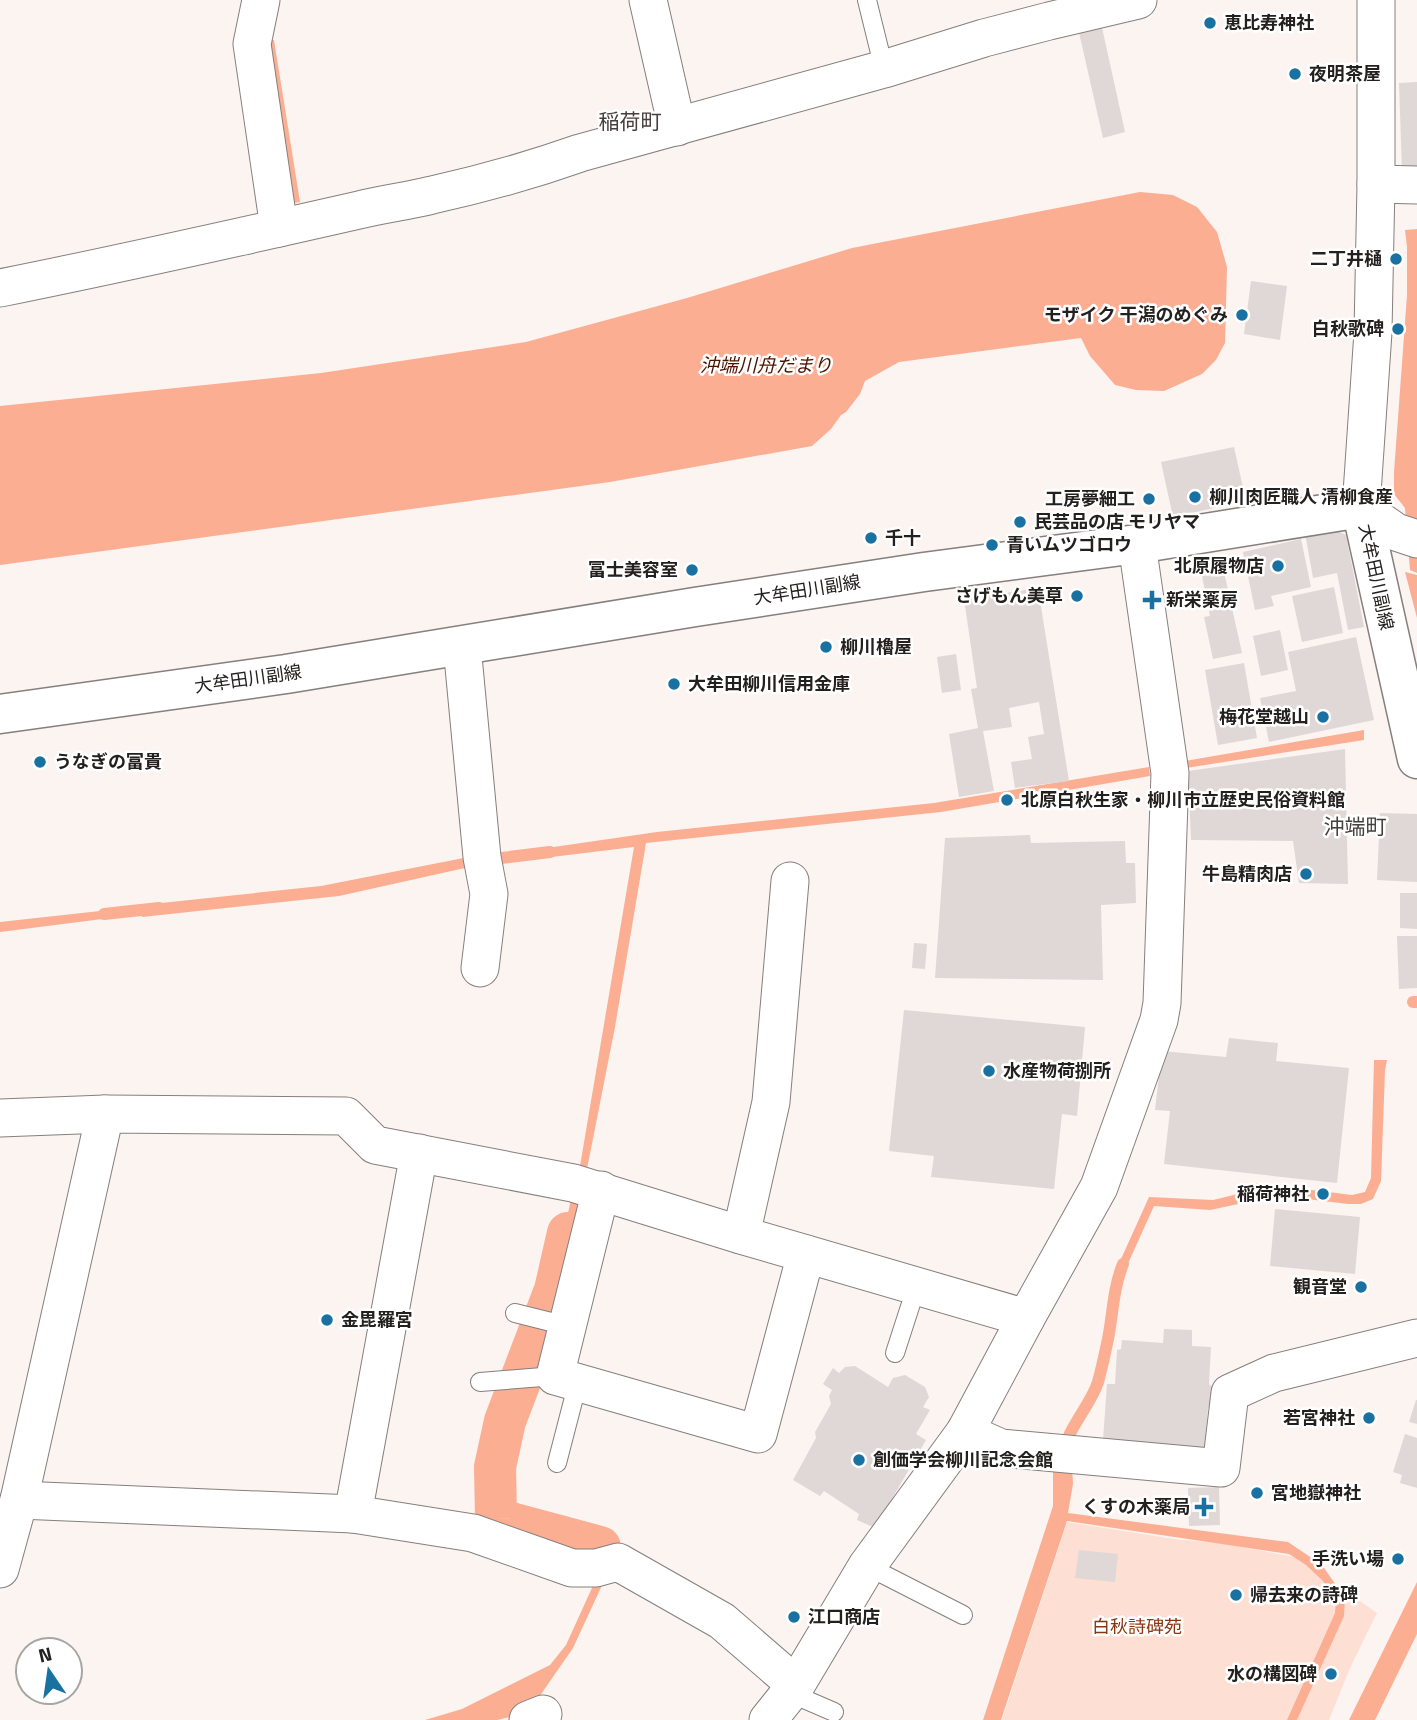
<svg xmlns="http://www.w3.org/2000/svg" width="1417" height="1720" font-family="'Titillium Web','Noto Sans JP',sans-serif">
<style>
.green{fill:#fedfd4}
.water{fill:#fbae92}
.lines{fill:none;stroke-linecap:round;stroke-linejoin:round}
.stream{stroke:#fbae92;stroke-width:12}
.canal{stroke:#fbae92;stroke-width:42}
.building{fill:#dfd8d6}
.lane-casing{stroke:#857f7d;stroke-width:20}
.street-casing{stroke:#857f7d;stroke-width:39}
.primary-casing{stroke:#857f7d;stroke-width:41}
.lane{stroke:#fff;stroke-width:18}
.street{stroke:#fff;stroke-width:37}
.primary{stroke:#fff;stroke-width:38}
.poi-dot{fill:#1971a1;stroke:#fff;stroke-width:2.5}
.labels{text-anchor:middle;stroke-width:5;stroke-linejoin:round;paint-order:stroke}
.poi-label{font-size:18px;font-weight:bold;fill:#23201f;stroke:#fff;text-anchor:start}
.street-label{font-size:18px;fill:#23201f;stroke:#fff}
.park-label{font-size:18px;fill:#893513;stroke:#fff}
.water-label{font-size:19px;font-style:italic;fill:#4c1300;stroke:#fff}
.quarter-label{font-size:21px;fill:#45403e;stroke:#fff}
</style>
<rect width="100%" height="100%" fill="#fbf4f1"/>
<!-- green -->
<polygon class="green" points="1067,1522 1174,1539 1227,1544 1299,1558 1377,1613 1350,1668 1329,1720 1002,1720"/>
<!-- water -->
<g class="water">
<polygon points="263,39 274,40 300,202 289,204"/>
<polygon points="1140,192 1173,195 1197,207 1217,232 1227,267 1225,343 1216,360 1202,374 1164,391 1136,390 1115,385 1090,356 1081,338 899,362 865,381 860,394 846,412 841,415 831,429 812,446 610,482 0,565 0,406 321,373 526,342 687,298 852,248"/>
<polygon points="1417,229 1417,573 1410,570 1405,508 1394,494 1394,472 1407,295 1407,247 1405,230"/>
<polygon points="1405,572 1417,575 1417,618"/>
<polygon points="1364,730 1364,740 1186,768 1185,761"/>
<polygon points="1149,767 1150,776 941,812 646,843 615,1027 586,1174 579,1172 634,847 535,859 533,850 657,832 934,803"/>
<polygon points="489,853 492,862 339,896 142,917 142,905 321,886"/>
<polygon points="118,909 118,917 0,932 0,922"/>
<polygon points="1374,1060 1387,1060 1385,1071 1381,1181 1373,1199 1361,1204 1348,1204 1257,1193 1243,1203 1210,1210 1154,1206 1121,1279 1112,1279 1149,1197 1213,1200 1242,1193 1257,1183 1352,1195 1365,1192 1371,1178"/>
<polygon points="572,1195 581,1200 560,1291 551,1289"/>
<path d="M 519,1370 L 529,1373 C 522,1389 515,1404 510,1419 C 499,1451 498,1484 502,1517 L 493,1517 L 491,1474 L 501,1416 Z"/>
<polygon points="1072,1466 1073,1484 1068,1513 1288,1542 1322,1565 1345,1598 1344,1616 1297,1720 1287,1720 1335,1613 1336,1602 1323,1581 1306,1565 1289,1554 1067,1521 1001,1720 983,1720 1053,1506 1053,1467"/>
<polygon points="546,1528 600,1545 612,1544 613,1551 600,1553 545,1534"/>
<polygon points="596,1579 604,1581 573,1648 528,1713 497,1720 425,1720 462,1709 550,1665 566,1645"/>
<polygon points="1417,1582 1417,1634 1375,1720 1349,1720"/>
</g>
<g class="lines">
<!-- stream -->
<g class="stream">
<polyline points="485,860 550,852"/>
<polyline points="104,914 159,908"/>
<polyline points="1413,1002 1417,1002"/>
<path d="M 1065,1451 C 1066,1430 1091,1405 1098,1382 C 1102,1368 1105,1353 1108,1339 C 1113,1313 1113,1289 1123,1264"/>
</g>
<!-- canal -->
<polyline class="canal" points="568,1233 555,1290 505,1421 495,1467 496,1519 600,1547"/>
</g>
<!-- building -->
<g class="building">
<polygon points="1101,23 1125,132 1103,138 1078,28"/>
<polygon points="1417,82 1417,171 1402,171 1399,83"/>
<polygon points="1251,281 1287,286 1280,340 1244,334"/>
<polygon points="1234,447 1246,501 1173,517 1161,462"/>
<polygon points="1331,528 1346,535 1364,627 1348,630 1337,573 1313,578 1305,533"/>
<polygon points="1301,539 1311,587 1271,596 1274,606 1255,610 1243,552"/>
<polygon points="1224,572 1242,653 1213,659 1204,617 1210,616 1202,576"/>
<polygon points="1334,587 1343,633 1302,642 1292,596"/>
<polygon points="1038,588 1069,781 1015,788 1011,762 1032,759 1028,737 1044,734 1039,702 1009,708 1012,727 983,731 994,791 959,797 949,734 978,728 971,689 977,688 964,599"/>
<polygon points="1280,630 1288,670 1261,676 1253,636"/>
<polygon points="1356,637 1374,720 1269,742 1260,698 1296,691 1288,652"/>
<polygon points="956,654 961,690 942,693 937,657"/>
<polygon points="1244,663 1257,738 1218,745 1205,670"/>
<polygon points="1345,749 1348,884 1299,883 1293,841 1191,840 1188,771"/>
<polygon points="1380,813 1417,814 1417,882 1377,880"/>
<polygon points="1030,835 1031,843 1125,841 1126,863 1135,863 1136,903 1101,905 1103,980 935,978 945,838"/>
<polygon points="1400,893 1417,893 1417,929 1400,928"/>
<polygon points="1397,936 1417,936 1417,988 1399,989"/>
<polygon points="914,943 927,944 925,969 912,968"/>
<polygon points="904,1010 1085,1027 1077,1116 1062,1114 1054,1189 931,1177 934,1156 889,1151"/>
<polygon points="1229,1038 1278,1043 1276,1061 1349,1068 1337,1183 1164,1164 1170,1111 1155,1110 1162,1051 1226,1057"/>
<polygon points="1275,1209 1360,1217 1355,1274 1270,1266"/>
<polygon points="1164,1329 1192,1330 1192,1346 1211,1347 1209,1384 1217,1392 1217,1401 1208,1408 1205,1451 1186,1450 1186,1446 1103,1440 1107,1384 1115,1384 1117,1350 1121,1349 1122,1340 1163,1343"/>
<polygon points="855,1366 888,1387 893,1378 905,1375 925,1387 929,1397 923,1407 930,1410 916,1434 926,1440 875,1528 857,1520 859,1514 824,1491 820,1496 793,1480 816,1438 815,1432 831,1404 829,1396 832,1390 823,1384 833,1368 839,1373 845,1367"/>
<polygon points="1416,1400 1417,1400 1417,1424 1409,1422"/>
<polygon points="1405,1434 1417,1438 1417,1488 1400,1483 1402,1475 1393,1472"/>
<polygon points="1219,1487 1220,1525 1189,1526 1188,1488"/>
<polygon points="1079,1550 1118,1554 1115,1582 1075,1578"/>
</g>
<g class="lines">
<defs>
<g id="lane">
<polyline points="867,0 884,69"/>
<polyline points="515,1313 567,1326"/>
<polyline points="895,1353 917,1285"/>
<polyline points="480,1382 555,1376"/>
<polyline points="557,1463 578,1382"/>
<polyline points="867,1566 963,1615"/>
<polyline points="790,1693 834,1712"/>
</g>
<g id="street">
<polyline points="261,0 252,44 279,228"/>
<polyline points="648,0 677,127"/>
<polyline points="1376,0 1376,184 1373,332 1361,508 1396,532 1417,539"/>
<polyline points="1376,184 1417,185"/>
<path d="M 0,288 C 120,264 240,237 359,210 C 383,204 408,201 432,195 C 482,184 532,170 580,153 L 884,69 L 984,38 L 1049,21 L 1138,0"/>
<polyline points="462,646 482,857 489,894 480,968"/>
<polyline points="0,1118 105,1114 346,1116 375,1145 573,1183 741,1235 1026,1318"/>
<polyline points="601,1190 555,1376 758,1434 806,1254"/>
<polyline points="741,1235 771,1102 790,881"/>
<polyline points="965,1432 1001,1448 1221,1468 1230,1393 1274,1373 1417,1338"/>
<polyline points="19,1500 353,1514 473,1533 572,1568 596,1568 618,1562 722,1621 796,1685"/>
<polyline points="353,1514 419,1153"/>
<polyline points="0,1569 19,1500 105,1114"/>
<polyline points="528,1720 543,1714"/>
<polyline points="768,1720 796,1685 867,1566 965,1432 1026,1318 1099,1187 1159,1020 1162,1003 1170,773 1137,544"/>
</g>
<polyline id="primary" points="0,714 286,674 695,607 924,572 1137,544 1361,508 1417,759"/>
</defs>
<!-- lane casing -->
<use href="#lane" class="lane-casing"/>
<!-- street casing -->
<use href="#street" class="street-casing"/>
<!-- primary casing -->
<use href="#primary" class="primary-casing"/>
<!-- lane -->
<use href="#lane" class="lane"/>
<!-- street -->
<use href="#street" class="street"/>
<!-- primary -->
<use href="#primary" class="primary"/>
</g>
<!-- markers -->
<g class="poi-dot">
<circle cx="1210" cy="23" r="7"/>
<circle cx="1295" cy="74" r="7"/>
<circle cx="1396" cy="259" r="7"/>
<circle cx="1242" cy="315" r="7"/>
<circle cx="1398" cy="329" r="7"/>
<circle cx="1195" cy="497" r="7"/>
<circle cx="1149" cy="499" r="7"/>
<circle cx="1020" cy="522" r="7"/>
<circle cx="871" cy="538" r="7"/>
<circle cx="992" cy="545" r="7"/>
<circle cx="1278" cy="566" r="7"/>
<circle cx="692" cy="570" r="7"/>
<circle cx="1077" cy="596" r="7"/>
<path d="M1148.5 589.5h7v7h7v7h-7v7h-7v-7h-7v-7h7z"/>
<circle cx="826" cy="647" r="7"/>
<circle cx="674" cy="684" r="7"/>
<circle cx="1323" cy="717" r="7"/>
<circle cx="40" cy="762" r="7"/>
<circle cx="1007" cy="800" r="7"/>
<circle cx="1306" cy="874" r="7"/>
<circle cx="989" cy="1071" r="7"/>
<circle cx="1323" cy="1194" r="7"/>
<circle cx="1361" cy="1287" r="7"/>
<circle cx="327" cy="1320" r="7"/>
<circle cx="1369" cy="1418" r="7"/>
<circle cx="859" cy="1460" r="7"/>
<circle cx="1257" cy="1493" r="7"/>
<path d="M1200.5 1496.5h7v7h7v7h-7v7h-7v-7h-7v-7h7z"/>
<circle cx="1398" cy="1559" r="7"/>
<circle cx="1236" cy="1595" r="7"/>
<circle cx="794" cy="1617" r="7"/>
<circle cx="1331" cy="1674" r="7"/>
</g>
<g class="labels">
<!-- poi labels -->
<g class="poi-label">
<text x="1224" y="29">恵比寿神社</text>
<text x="1309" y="80">夜明茶屋</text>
<text x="1382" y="265" text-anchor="end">二丁井樋</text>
<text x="1228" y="321" text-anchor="end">モザイク 干潟のめぐみ</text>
<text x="1384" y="335" text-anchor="end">白秋歌碑</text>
<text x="1209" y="503">柳川肉匠職人 清柳食産</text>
<text x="1135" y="505" text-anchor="end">工房夢細工</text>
<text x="1034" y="528">民芸品の店 モリヤマ</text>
<text x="885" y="544">千十</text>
<text x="1006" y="551">青いムツゴロウ</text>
<text x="1264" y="572" text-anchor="end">北原履物店</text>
<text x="678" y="576" text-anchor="end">冨士美容室</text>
<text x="1063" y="602" text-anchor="end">さげもん美草</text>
<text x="1166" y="606">新栄薬房</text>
<text x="840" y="653">柳川櫓屋</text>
<text x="688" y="690">大牟田柳川信用金庫</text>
<text x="1309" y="723" text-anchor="end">梅花堂越山</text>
<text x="54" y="768">うなぎの富貴</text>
<text x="1021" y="806">北原白秋生家・柳川市立歴史民俗資料館</text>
<text x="1292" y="880" text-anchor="end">牛島精肉店</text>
<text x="1003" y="1077">水産物荷捌所</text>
<text x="1309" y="1200" text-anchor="end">稲荷神社</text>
<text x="1347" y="1293" text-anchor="end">観音堂</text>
<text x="341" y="1326">金毘羅宮</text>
<text x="1355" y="1424" text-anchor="end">若宮神社</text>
<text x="873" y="1466">創価学会柳川記念会館</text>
<text x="1271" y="1499">宮地嶽神社</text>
<text x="1190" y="1513" text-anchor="end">くすの木薬局</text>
<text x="1384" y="1565" text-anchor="end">手洗い場</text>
<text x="1250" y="1601">帰去来の詩碑</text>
<text x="808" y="1623">江口商店</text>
<text x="1317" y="1680" text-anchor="end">水の構図碑</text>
</g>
<!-- street labels -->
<g class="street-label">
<text transform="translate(1376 577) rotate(78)" y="6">大牟田川副線</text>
<text transform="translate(807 590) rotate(-9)" y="6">大牟田川副線</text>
<text transform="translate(248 679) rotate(-8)" y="6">大牟田川副線</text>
</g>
<!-- park labels -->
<g class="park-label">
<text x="1137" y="1633">白秋詩碑苑</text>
</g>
<!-- water labels -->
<g class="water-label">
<text x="766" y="372">沖端川舟だまり</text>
</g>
<!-- quarter labels -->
<g class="quarter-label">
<text x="630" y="129">稲荷町</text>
<text x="1355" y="834">沖端町</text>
</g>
</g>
<!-- north arrow -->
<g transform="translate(49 1671) rotate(347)"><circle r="33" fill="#ffffff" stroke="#a7a6a5" stroke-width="2"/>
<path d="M0-5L12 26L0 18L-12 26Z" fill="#1971a1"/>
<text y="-10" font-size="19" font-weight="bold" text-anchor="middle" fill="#23201f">N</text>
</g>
</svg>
